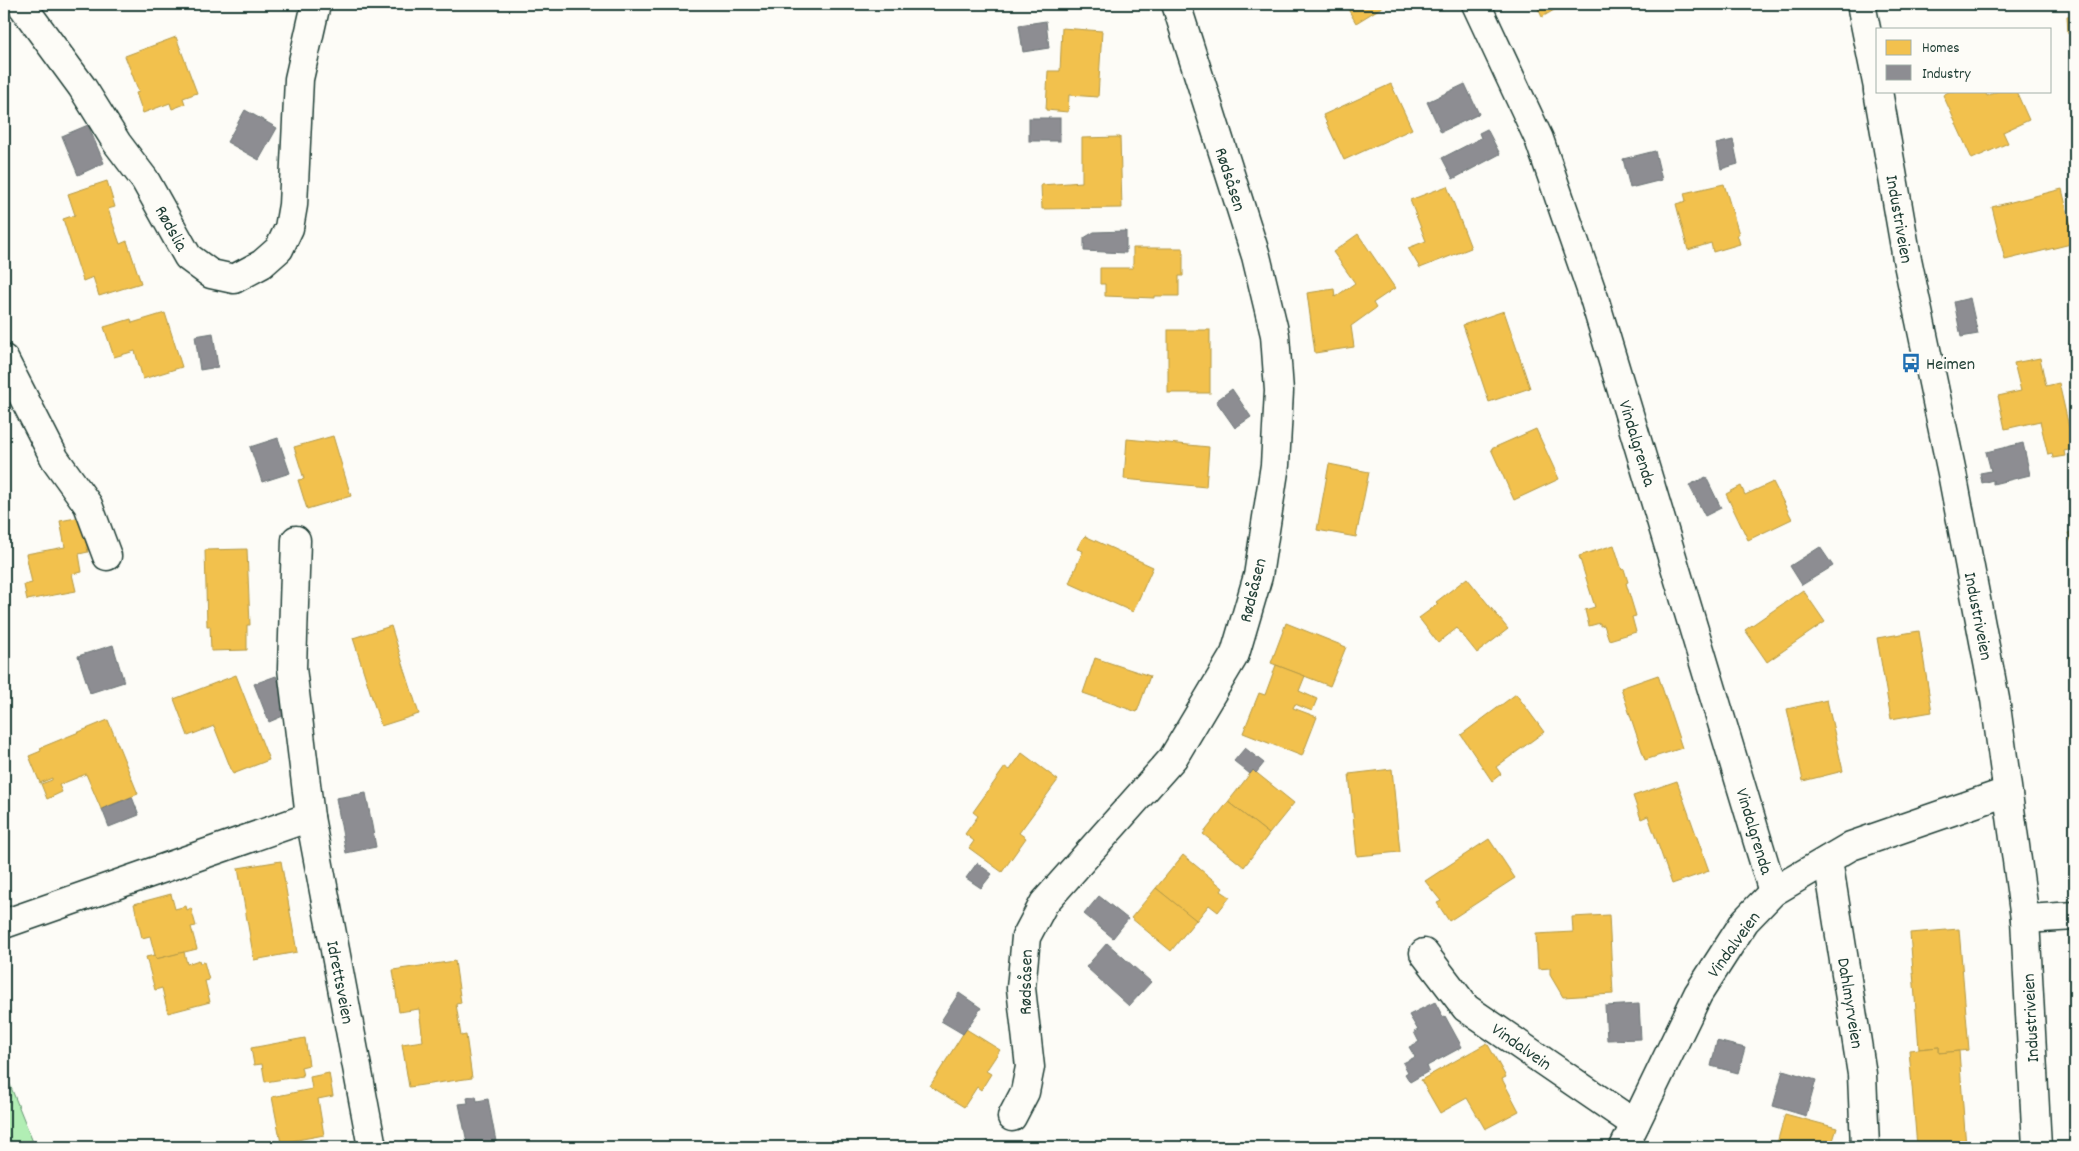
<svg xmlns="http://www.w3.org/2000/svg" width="2079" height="1151" font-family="Dekko,sans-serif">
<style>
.green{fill:#b1eeb4;stroke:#689674}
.homes{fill:#f2c14e;stroke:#b39946}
.industry{fill:#8d8d92;stroke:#6c7576}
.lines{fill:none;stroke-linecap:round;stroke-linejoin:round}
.street-casing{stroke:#1f3d34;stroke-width:31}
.street{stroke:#fdfcf7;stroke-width:28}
.labels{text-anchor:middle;stroke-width:5;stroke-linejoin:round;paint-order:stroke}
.street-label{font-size:18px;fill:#1f3d34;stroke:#fdfcf7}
.poi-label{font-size:18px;fill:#1f3d34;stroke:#fdfcf7;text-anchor:start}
</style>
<rect width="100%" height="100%" fill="#fdfcf7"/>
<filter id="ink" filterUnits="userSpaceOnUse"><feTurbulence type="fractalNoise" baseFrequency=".02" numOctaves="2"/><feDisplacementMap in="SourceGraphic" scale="10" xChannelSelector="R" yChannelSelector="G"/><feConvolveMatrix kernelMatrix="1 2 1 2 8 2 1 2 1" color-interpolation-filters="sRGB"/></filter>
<g filter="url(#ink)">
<!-- green -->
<polygon class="green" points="4,1070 35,1147 4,1147"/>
<!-- homes -->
<g class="homes">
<polygon points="1345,4 1387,4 1356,23"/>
<polygon points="1536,4 1562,4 1560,5 1561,6 1542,17"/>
<polygon points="2075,15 2075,33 2068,33 2067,16"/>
<polygon points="1062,28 1102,31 1098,97 1069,95 1068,112 1046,110 1048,71 1060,71"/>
<polygon points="176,37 197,93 183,98 185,104 172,109 170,103 143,113 136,93 139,92 125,56"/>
<polygon points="1391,84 1412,129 1344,160 1323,115"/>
<polygon points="1950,91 1985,91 1987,96 1998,91 2016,91 2029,120 2003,132 2008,143 1972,159 1943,95"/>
<polygon points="1120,137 1122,208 1042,209 1041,185 1082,182 1082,138"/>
<polygon points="107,181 115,207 108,209 120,244 127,241 141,283 99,296 93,277 83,281 63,219 75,215 68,194"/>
<polygon points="1724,184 1739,234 1737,234 1740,244 1713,252 1711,243 1688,250 1676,204 1686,201 1684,193"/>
<polygon points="1447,186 1471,248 1420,268 1408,248 1426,241 1410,200"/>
<polygon points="2062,189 2075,243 2005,260 1992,207"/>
<polygon points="1358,234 1395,288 1373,303 1376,308 1351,326 1354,347 1315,353 1307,293 1334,289 1335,297 1355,283 1333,252"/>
<polygon points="1133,248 1183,248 1183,276 1179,276 1179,296 1154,296 1154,298 1105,296 1105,284 1100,284 1100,268 1133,268"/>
<polygon points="1504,311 1530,388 1489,402 1463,325"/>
<polygon points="165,313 182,367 143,379 135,351 114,357 104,327 131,319 132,323"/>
<rect x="1168" y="330" width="42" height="63"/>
<polygon points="2040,358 2046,386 2059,383 2074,449 2064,451 2065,456 2053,458 2052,454 2048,455 2040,421 2005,429 1998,396 2021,391 2014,363"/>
<polygon points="1536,429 1559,479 1514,500 1491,449"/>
<polygon points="333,436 351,496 307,509 298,480 304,479 294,447"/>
<polygon points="1127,439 1209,447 1206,487 1124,479"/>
<polygon points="1329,464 1369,472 1356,537 1317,530"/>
<polygon points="1773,482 1792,519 1748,540 1726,494 1741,486 1745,495"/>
<polygon points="81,517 88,552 79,554 82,572 72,574 76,591 27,600 24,585 32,583 26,554 65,547 60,521"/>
<polygon points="2075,530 2075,549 2068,533"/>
<polygon points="1085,536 1153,567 1133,612 1069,583 1083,551 1077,549 1082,539"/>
<polygon points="1614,545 1622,570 1624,569 1628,582 1626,583 1636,616 1632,617 1636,632 1609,640 1604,625 1600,626 1600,623 1589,626 1585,610 1595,607 1579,556"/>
<polygon points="247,549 250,625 247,625 247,650 211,651 210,626 207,626 205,550"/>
<polygon points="1467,578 1508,629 1477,653 1457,628 1438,643 1419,618 1438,604 1436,602"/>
<polygon points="1803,590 1825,622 1767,662 1745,630"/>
<polygon points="1286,623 1346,647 1330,686 1271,663"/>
<polygon points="391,626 419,714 381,726 353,638"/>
<polygon points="1919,631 1932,712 1891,719 1877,638"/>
<polygon points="1095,658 1150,676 1137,712 1083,693"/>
<polygon points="1276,665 1305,676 1299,691 1317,699 1312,711 1295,704 1293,708 1317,717 1302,756 1243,733 1259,693 1265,695"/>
<polygon points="236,675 269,760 233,774 214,726 188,736 174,699"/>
<polygon points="1658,675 1682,748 1645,760 1621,688"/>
<polygon points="1516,694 1544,732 1496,767 1501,774 1492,781 1461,735"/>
<polygon points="1827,700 1843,771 1803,781 1787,709"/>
<polygon points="108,720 138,794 101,809 86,774 59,785 62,792 47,799 41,784 52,780 52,778 40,783 29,756 41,751 40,748"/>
<polygon points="1022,753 1058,780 1019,833 1026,838 1002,872 969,848 974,841 965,834 978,816 973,812 1005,767 1010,770"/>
<polygon points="1392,769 1400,852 1357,856 1349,774"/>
<polygon points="1253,770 1294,803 1269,834 1228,802"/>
<polygon points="1677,781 1709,871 1672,884 1648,816 1641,819 1633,796"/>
<polygon points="1228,802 1269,834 1244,867 1203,834"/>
<polygon points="1489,839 1515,878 1449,921 1437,903 1441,901 1425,881"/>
<polygon points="1183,855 1223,888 1221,891 1230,897 1218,912 1209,905 1196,921 1156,888"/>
<polygon points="281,861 297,952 254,960 238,868"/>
<polygon points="1156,888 1196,920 1171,951 1131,918"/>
<polygon points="171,894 175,909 186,906 187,910 191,908 196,926 191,927 197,949 156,959 150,936 142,938 134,904"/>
<polygon points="1609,915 1613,994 1563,997 1550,975 1550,968 1538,969 1536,934 1573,932 1572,917"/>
<polygon points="1959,929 1969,1050 1939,1053 1939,1047 1919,1049 1910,933"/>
<polygon points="184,952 187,964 199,960 200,963 204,962 209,980 205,981 210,1002 168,1013 162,988 155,990 146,957 155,955 156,959"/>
<polygon points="455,961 461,1003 456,1004 461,1036 466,1035 472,1078 409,1087 402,1044 423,1041 419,1009 399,1012 393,970"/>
<polygon points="966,1029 1000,1050 986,1071 991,1074 981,1090 977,1087 964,1107 930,1086"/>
<polygon points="305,1038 309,1065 301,1067 303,1076 265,1082 262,1064 254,1065 251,1048"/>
<polygon points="1487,1043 1506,1077 1502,1079 1519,1111 1485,1129 1467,1098 1440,1113 1421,1080"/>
<polygon points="1939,1047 1939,1053 1959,1051 1966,1147 1917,1147 1909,1050"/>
<polygon points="329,1073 333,1096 318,1099 324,1135 281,1143 272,1097 312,1089 310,1077"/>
<polygon points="1785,1114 1837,1128 1831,1147 1776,1147"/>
<polygon points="1434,1142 1436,1147 1421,1147"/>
</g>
<!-- industry -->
<g class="industry">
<polygon points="1046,21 1049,48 1023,52 1019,25"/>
<polygon points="1465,84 1479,114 1441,132 1427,102"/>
<polygon points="245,110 277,128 259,160 227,142"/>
<rect x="1029" y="118" width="31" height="23"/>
<polygon points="88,125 104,163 78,175 62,136"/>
<polygon points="1487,129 1500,154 1453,179 1442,158 1481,138 1479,133"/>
<polygon points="1733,140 1738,164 1721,169 1716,144"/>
<polygon points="1655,151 1662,180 1630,188 1623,159"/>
<polygon points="1126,231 1126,253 1084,251 1084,238 1094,232"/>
<polygon points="1970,298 1978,334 1961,337 1954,302"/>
<polygon points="213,333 218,367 200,370 195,336"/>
<polygon points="1232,389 1251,417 1235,428 1216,401"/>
<polygon points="278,438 290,473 262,482 250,447"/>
<polygon points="2023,443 2030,475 1993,484 1993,480 1982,483 1980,473 1991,471 1986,452"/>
<polygon points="1706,477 1721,508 1705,516 1689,485"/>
<polygon points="1820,547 1833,566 1802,585 1790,566"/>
<polygon points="113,645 124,682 90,693 78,656"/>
<polygon points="276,676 290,713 269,722 254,684"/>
<polygon points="1245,748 1264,763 1256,773 1253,770 1250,774 1234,761"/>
<polygon points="366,793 376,847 346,853 336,798"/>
<polygon points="132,797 139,815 109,827 102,809"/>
<polygon points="977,863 992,874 981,888 966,878"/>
<polygon points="1099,896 1128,919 1113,938 1084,914"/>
<polygon points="1107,943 1151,982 1129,1006 1086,967"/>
<polygon points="959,993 981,1008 963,1034 941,1021"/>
<polygon points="1435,1002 1443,1017 1445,1016 1462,1047 1427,1066 1429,1071 1410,1082 1405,1074 1408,1072 1403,1063 1415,1057 1409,1047 1419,1042 1414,1032 1418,1030 1409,1015"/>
<polygon points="1639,1004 1641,1039 1607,1040 1605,1006"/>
<polygon points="1717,1041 1745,1048 1738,1073 1711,1066"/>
<polygon points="1783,1070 1816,1080 1806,1116 1773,1106"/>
<polygon points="476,1096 477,1101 488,1099 497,1147 468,1147 459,1104 468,1103 467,1098"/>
</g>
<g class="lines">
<defs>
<g id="street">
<polyline points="21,4 82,87 117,143 145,180 188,257 211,274 234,279 262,264 279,249 289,228 293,205 299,79 316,4"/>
<polyline points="1476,4 1539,139 1594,298 1773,892"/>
<polyline points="1861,4 1878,88"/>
<polyline points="1878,91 1907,259 1952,473 1995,699 2025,919 2037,1147"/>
<polyline points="4,359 55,459 88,505 107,556"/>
<polyline points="296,540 292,668 310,817 372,1147"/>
<polyline points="1828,860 1862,1074 1865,1147"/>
<polyline points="2025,919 2075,916"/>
<polyline points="4,924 310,817"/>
<polyline points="1424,953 1466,1008 1635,1124"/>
<polyline points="1012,1117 1025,1092 1030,1067 1021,988 1026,937 1044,903 1173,758 1235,654 1258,576 1275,465 1279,391 1275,335 1256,256 1176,4"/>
<polyline points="1624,1147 1698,994 1745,921 1773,892 1851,846 2007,792"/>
</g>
</defs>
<!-- street casing -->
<use href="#street" class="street-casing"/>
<!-- street -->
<use href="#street" class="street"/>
</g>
</g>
<!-- icons -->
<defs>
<symbol id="bus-bare" viewBox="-9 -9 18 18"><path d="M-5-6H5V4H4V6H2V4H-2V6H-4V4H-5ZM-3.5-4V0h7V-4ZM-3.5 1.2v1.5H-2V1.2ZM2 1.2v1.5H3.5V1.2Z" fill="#1f6fb2" stroke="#fdfcf7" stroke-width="2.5" paint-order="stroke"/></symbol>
</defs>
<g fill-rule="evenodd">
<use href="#bus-bare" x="1897" y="349" width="28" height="28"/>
</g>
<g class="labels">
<!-- street labels -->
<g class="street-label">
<text transform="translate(1231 179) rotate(72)" y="6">Rødsåsen</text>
<text transform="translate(1900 219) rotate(80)" y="6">Industriveien</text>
<text transform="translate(172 228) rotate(61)" y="6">Rødslia</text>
<text transform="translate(1638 443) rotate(73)" y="6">Vindalgrenda</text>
<text transform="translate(1252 590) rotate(-76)" y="6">Rødsåsen</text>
<text transform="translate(1979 616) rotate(79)" y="6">Industriveien</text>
<text transform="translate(1755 831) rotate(73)" y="6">Vindalgrenda</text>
<text transform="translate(1733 944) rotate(-54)" y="6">Vindalveien</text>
<text transform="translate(341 982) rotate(79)" y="6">Idrettsveien</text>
<text transform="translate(1025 982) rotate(-89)" y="6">Rødsåsen</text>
<text transform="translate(1851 1003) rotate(81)" y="6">Dahlmyrveien</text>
<text transform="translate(2030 1018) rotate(-93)" y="6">Industriveien</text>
<text transform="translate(1522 1046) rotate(35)" y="6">Vindalvein</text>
</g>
<!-- poi labels -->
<g class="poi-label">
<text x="1926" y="369">Heimen</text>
</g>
</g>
<!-- margin -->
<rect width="2079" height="1151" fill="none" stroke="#fdfcf7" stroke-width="20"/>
<rect x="10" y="10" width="2059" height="1131" fill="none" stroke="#1f3d34" stroke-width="2" filter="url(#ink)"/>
<!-- legend -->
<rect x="1876" y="28" width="175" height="65" fill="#fdfcf7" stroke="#a4b0a9"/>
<rect x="1886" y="40" width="25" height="15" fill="#f2c14e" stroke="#a4b0a9"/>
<text x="1922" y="52" font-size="15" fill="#1f3d34">Homes</text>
<rect x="1886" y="65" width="25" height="15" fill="#8d8d92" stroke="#a4b0a9"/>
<text x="1922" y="78" font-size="15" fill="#1f3d34">Industry</text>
</svg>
